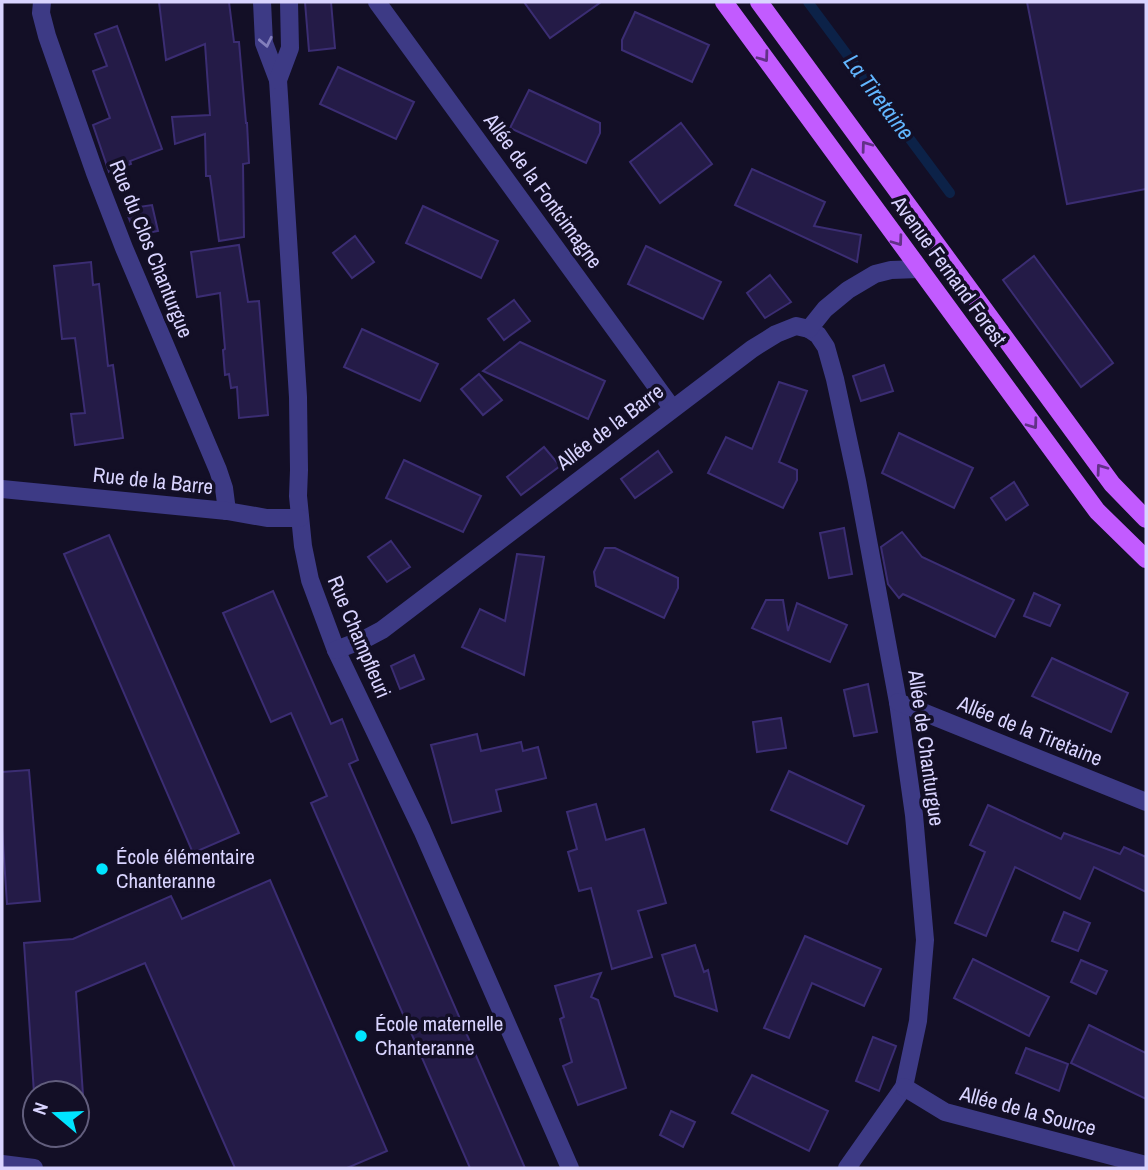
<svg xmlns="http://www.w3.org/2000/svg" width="1148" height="1170" font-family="'Archivo Narrow',sans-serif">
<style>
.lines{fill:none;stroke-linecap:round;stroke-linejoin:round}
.stream{stroke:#0c2248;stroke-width:10}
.building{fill:#241b47;stroke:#3b2d73;stroke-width:2}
.street{stroke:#3d3a85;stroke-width:18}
.primary{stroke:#c25bff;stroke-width:18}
.oneway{stroke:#837fbc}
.oneway2{stroke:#623188}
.poi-dot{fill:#00e5ff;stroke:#130f26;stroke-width:2.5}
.labels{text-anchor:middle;stroke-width:7;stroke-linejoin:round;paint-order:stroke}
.street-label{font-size:21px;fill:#d9d4ff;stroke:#130f26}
.poi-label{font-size:21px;fill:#d9d4ff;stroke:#130f26;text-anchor:start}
.water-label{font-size:23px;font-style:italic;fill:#62b6ff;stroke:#130f26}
</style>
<rect width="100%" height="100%" fill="#130f26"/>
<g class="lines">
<!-- stream -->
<polyline class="stream" points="808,2 950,193"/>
</g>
<!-- building -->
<g class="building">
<polygon points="159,2 229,2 234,42 239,42 246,123 247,123 249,163 243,164 244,237 219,241 210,176 206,176 205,134 175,144 172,117 210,115 205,44 166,60"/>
<polygon points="305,2 331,2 335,48 309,51"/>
<polygon points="524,2 601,2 550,38"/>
<polygon points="1027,2 1146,2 1146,189 1067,204"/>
<polygon points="635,12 709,45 692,82 622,50 622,40"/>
<polygon points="117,26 162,149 130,161 131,164 109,172 93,125 110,118 93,71 107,66 95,34"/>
<polygon points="338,67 414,102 396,139 320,104"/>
<polygon points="529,90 600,123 600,133 586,163 510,128"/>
<polygon points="681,123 712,164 660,203 630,162"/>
<polygon points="752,169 825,202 814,226 861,235 857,262 735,205"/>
<polygon points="152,205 158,231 136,235 125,209"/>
<polygon points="423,206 498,241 481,278 406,243"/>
<polygon points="355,236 374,262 352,278 333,253"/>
<polygon points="239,245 248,302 259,301 268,415 239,418 237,387 231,388 229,374 225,375 223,350 225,349 220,293 197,297 191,252"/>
<polygon points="646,246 721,282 703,319 628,284"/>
<polygon points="1034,256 1113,363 1081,387 1003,280"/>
<polygon points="91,262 93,285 99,284 108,366 113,365 123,438 75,445 71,414 85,413 75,338 62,339 54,266"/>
<polygon points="770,275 791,302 765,318 747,293"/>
<polygon points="514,300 530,321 504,340 488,319"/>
<polygon points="362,329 438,364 420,401 344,367"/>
<polygon points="520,342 605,381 588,419 483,371"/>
<polygon points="884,365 893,391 861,401 853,376"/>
<polygon points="479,374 502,400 483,415 461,389"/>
<polygon points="779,382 807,391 779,462 797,470 797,480 783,508 708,473 726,437 752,449"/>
<polygon points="899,433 973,468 954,508 882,473"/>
<polygon points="544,447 560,466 521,495 507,477"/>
<polygon points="658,451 672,472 635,498 621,479"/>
<polygon points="404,460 481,496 463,532 386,498"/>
<polygon points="1014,482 1028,505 1006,520 991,498"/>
<polygon points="844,528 852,574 829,578 820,533"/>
<polygon points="902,532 922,557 1014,600 995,637 903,594 899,598 888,584 881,547"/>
<polygon points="109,535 239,833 193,853 64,554"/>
<polygon points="391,541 410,567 387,582 368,557"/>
<polygon points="605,548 615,548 678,578 678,588 664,618 596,586 594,572"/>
<polygon points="517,554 544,557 524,675 462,647 480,609 505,621"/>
<polygon points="273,591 331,724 342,719 358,760 349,764 525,1168 470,1168 311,803 327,796 291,713 271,722 223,613"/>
<polygon points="1034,593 1060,605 1050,626 1024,616"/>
<polygon points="766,600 783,600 788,631 797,603 847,625 830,662 752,628"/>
<polygon points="414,655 424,679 400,689 391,666"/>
<polygon points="1052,658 1128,693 1111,732 1032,696"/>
<polygon points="868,684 877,732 854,736 844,690"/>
<polygon points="781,718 786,748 757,752 753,722"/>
<polygon points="477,734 481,751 521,742 523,751 538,747 546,778 496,790 501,811 452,823 431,745"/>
<polygon points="29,770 40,901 7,904 2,828 2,772"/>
<polygon points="789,771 864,806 847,844 771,810"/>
<polygon points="596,804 606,840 644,829 666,903 638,911 652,957 612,969 591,888 579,891 568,852 577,849 567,812"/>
<polygon points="988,805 1061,839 1064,833 1120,854 1124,847 1146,857 1146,892 1094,867 1080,899 1015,867 986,936 955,923 985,852 970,845"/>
<polygon points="270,880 387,1151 347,1168 235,1168 145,963 76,992 84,1110 77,1110 77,1093 35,1093 35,1108 24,943 73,939 171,896 182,919"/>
<polygon points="1064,912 1090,923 1078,951 1052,941"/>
<polygon points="805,936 881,969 864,1006 812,983 789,1038 764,1028"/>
<polygon points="695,945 704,972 708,970 717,1011 675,996 662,955"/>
<polygon points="973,959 1049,997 1029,1036 954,998"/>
<polygon points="1081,960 1107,971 1096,994 1071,982"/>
<polygon points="601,973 591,997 598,1000 626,1088 578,1105 563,1066 572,1062 560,1019 564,1017 555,986"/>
<polygon points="1089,1025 1146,1053 1146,1099 1071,1063"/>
<polygon points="873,1037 896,1046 879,1091 856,1081"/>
<polygon points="1026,1048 1068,1064 1059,1091 1016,1073"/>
<polygon points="752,1075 828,1111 809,1151 732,1113"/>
<polygon points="671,1111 695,1122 683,1147 660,1135"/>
</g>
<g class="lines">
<!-- street -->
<g class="street">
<polyline points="42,2 41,13 47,36 95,173 124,248 218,470 224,488 227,511"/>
<polyline points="262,2 264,43 278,80 298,397 299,470 298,496 303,546 310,580 336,650 422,830 570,1168"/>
<polyline points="377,2 672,408"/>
<polyline points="278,80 290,48 289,2"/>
<polyline points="809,329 818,335 826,347 835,379 857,481 898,702 914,815 925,940 918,1021 904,1087 847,1168"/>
<polyline points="2,489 227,511 267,518 300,518"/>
<polyline points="336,650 365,639 382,630 752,349 776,334 796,326 809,329 825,309 848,290 875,274 891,270 919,269"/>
<polyline points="898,702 1146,802"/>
<polyline points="904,1087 945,1112 1146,1165"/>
<polyline points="2,1164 34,1168"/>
</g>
<!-- primary -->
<g class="primary">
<polyline points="724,2 1097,511 1146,559"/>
<polyline points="759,2 1112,484 1146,519"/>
</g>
</g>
<!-- one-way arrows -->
<defs><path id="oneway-chevron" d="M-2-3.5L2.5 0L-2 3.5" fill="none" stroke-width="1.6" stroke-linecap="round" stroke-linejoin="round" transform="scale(1.75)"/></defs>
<use class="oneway" href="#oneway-chevron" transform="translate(266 42) rotate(78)"/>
<g class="oneway2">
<use href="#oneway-chevron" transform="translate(764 57) rotate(54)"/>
<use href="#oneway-chevron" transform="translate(866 146) rotate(-126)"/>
<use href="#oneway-chevron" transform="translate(898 241) rotate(54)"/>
<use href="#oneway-chevron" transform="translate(1033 424) rotate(54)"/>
<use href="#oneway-chevron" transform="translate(1101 469) rotate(-126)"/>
</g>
<!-- markers -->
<g class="poi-dot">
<circle cx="102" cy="869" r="7"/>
<circle cx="361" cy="1036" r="7"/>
</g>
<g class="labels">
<!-- street labels -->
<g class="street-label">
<text transform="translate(543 191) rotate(54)" y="7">Allée de la Fontcimagne</text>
<text transform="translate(151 249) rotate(68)" y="7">Rue du Clos Chanturgue</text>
<text transform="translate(949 271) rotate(54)" y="7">Avenue Fernand Forest</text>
<text transform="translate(610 427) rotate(-37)" y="7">Allée de la Barre</text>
<text transform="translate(153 481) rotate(6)" y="7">Rue de la Barre</text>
<text transform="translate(359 637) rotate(67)" y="7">Rue Champfleuri</text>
<text transform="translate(1030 731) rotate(22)" y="7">Allée de la Tiretaine</text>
<text transform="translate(926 748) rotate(82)" y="7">Allée de Chanturgue</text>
<text transform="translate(1028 1111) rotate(15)" y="7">Allée de la Source</text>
</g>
<!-- poi labels -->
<g class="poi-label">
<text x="116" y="864">École élémentaire<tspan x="116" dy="24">Chanteranne</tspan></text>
<text x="375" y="1031">École maternelle<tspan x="375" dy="24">Chanteranne</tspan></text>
</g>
<!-- water labels -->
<g class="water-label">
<text transform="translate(879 97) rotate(53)" y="8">La Tiretaine</text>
</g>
</g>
<!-- border -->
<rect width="1148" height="1170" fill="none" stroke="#d9d4ff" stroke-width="7"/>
<!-- north arrow -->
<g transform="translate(56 1114) rotate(289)"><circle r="33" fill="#130f26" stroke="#625e7d" stroke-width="2"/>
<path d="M0-5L12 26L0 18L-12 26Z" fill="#00e5ff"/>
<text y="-10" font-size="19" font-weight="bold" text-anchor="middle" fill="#d9d4ff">N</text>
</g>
</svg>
